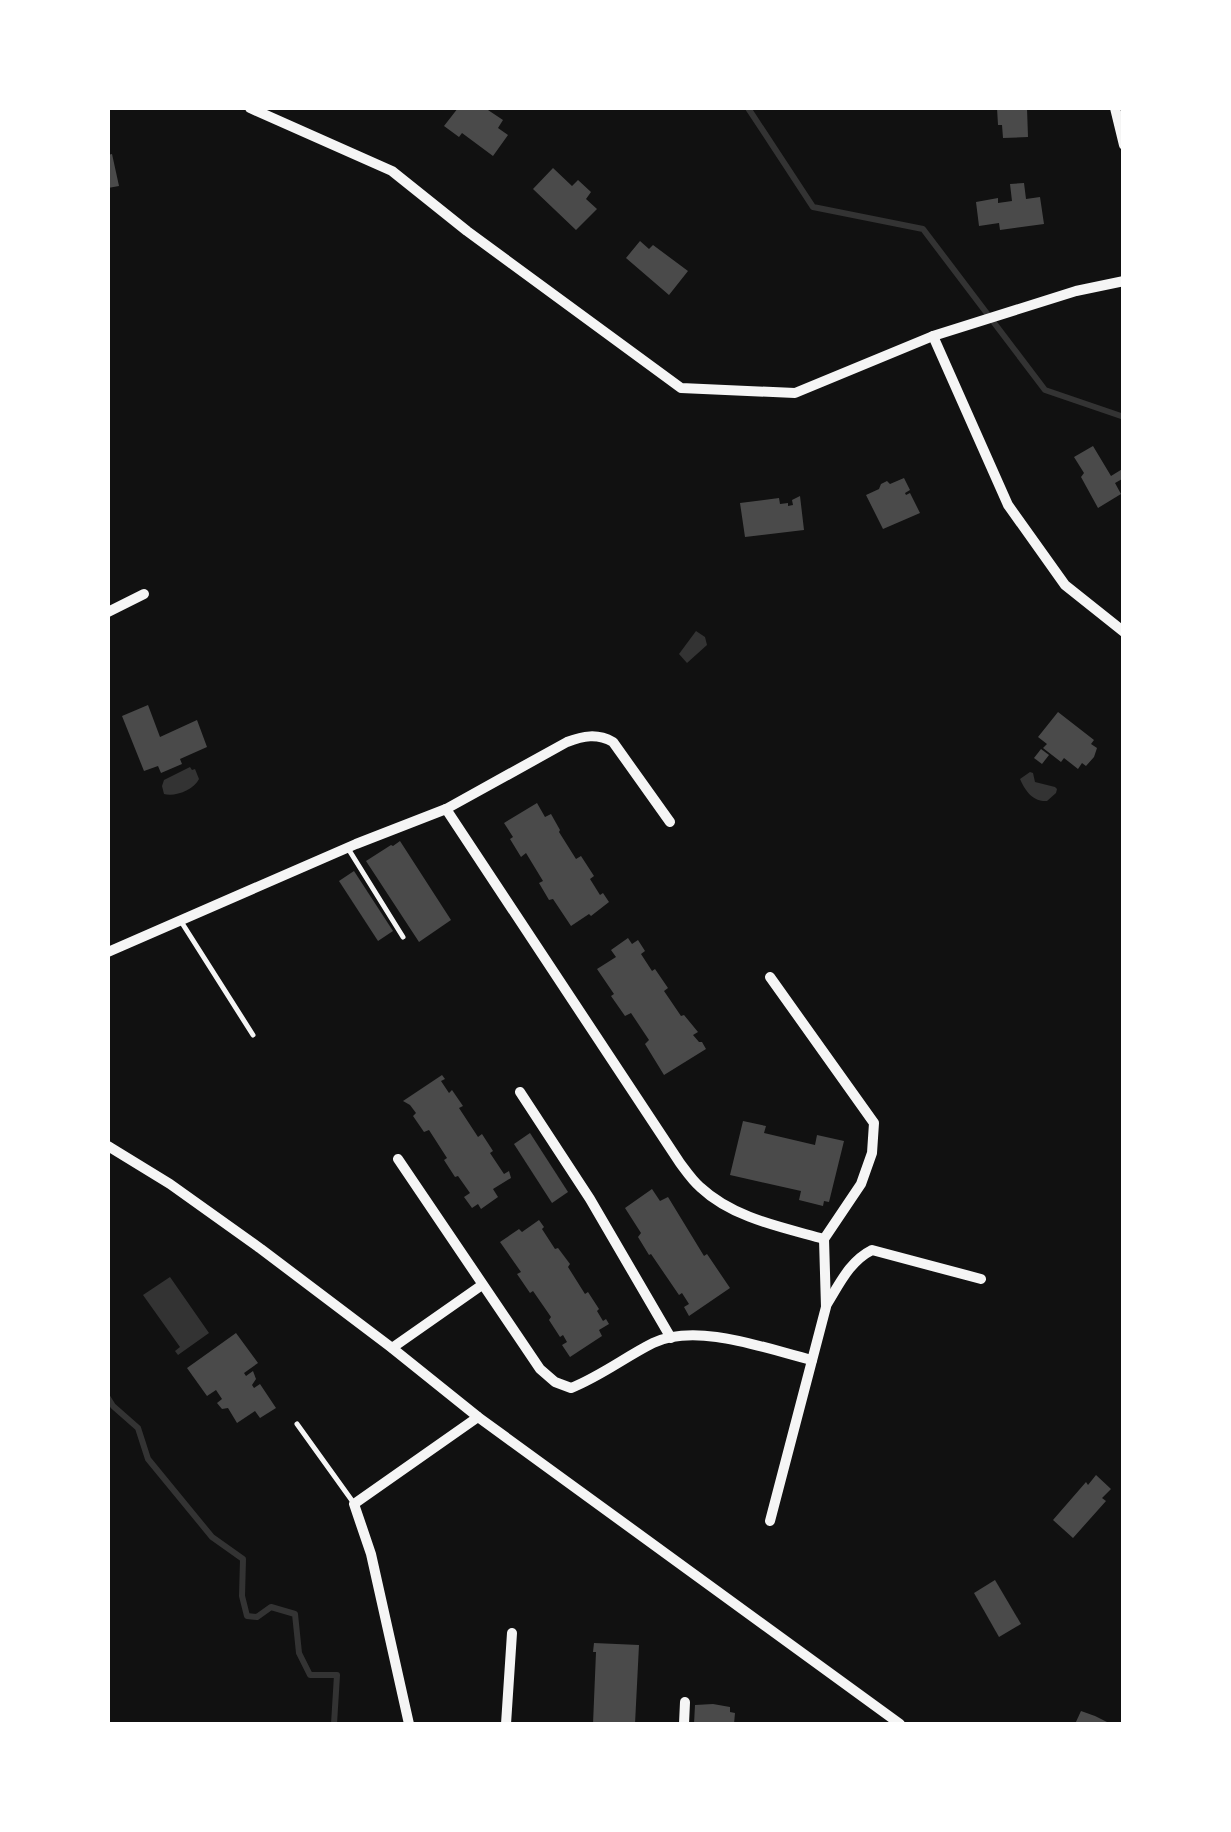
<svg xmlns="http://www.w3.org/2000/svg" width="1231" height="1832" font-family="'Fira Sans Condensed',sans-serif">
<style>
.water{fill:#333}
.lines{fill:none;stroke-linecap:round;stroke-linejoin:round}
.stream{stroke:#333;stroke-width:6}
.building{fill:#4a4a4a}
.service{stroke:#f5f5f5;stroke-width:5}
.minor{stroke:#f5f5f5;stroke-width:10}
</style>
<rect width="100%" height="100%" fill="#111"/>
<!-- water -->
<g class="water">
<polygon points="696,631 705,637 707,645 687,663 679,654"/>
<path d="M 190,767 L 192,770 L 195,769 L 199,779 C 194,790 175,797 164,794 L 162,786 L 164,780 Z"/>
<path d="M 1030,772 L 1033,773 L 1035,782 L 1055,787 L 1057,789 L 1056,793 L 1047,801 C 1032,802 1025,790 1020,779 Z"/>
<polygon points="170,1277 209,1333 178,1355 175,1351 180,1347 143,1295"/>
</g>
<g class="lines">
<!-- stream -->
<g class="stream">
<polyline points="748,108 813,207 923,229 1045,390 1124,417"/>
<polyline points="108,1398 113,1406 138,1428 148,1459 212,1537 243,1559 242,1596 247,1616 257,1617 271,1607 295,1614 299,1653 310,1675 337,1675 334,1724"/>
</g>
</g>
<!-- building -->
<g class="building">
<polygon points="458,108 485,108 503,120 498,128 508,135 493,156 462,133 459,137 444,126"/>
<polygon points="997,108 1027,108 1028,137 1003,138 1002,125 998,125"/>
<polygon points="112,154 119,186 108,188 108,155"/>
<polygon points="553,168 572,186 578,180 591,192 586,199 597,209 576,230 533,189"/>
<polygon points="1024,183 1026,199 1040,197 1044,224 1000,230 999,223 979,226 976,202 998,198 998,203 1012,201 1010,184"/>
<polygon points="640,241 649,249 653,245 688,271 669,295 626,258"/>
<polygon points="1093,446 1111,476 1124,468 1124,478 1115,483 1121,494 1098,508 1081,477 1084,473 1074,457"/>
<polygon points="904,478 910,490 905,493 906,495 910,493 920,513 883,529 866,495 879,489 881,484 887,481 890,484"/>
<polygon points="800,496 804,530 745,537 740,503 779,498 780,504 788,503 788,506 793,505 792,500"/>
<polygon points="148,705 160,737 197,720 207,747 180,759 182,764 161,773 158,766 144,771 122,716"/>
<polygon points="1058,712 1094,740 1091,744 1097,748 1094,757 1086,766 1082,763 1078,769 1064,758 1061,762 1043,748 1047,744 1038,737"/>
<polygon points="1041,749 1049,755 1042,764 1034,758"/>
<polygon points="537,803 545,817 551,814 560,830 559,832 576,859 581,856 594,876 590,879 600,895 603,893 609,902 591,916 589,914 571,926 553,899 549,900 539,883 543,881 526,853 521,857 510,839 513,837 504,823"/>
<polygon points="400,841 451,920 419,942 366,861 391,845 393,846"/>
<polygon points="354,871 393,931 378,941 339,881"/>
<polygon points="628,938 632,944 638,940 645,951 641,954 652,971 655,969 668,988 664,991 681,1016 684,1015 698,1032 693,1035 699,1042 702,1042 706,1049 664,1075 645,1044 649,1040 631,1013 625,1016 611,996 614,994 597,969 616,957 611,950"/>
<polygon points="442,1075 445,1079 441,1081 449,1093 452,1090 463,1106 459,1108 478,1137 482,1134 493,1151 490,1153 504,1174 509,1171 511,1178 493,1189 498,1197 481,1209 478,1204 472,1208 464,1197 470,1193 458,1176 455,1177 444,1160 447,1158 429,1130 424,1132 413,1116 416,1113 410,1105 403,1101"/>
<polygon points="743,1121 766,1126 764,1133 815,1145 817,1135 844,1141 829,1202 824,1201 823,1206 799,1200 801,1191 730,1175"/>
<polygon points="530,1133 568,1192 552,1203 514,1144"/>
<polygon points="652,1189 660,1201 668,1197 704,1256 707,1254 730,1288 689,1316 684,1307 689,1304 682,1293 679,1295 651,1254 649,1255 638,1237 641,1233 625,1208"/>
<polygon points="539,1220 544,1227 542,1229 555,1249 558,1248 570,1264 568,1267 585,1294 588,1292 599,1309 597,1311 603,1321 606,1319 609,1324 599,1330 602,1336 570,1357 562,1345 567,1342 563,1335 560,1337 549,1320 551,1317 533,1291 530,1293 517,1274 521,1272 500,1242 519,1229 522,1232"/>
<polygon points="236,1333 258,1363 244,1373 246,1376 253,1371 256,1379 252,1385 254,1388 260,1384 276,1408 260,1418 255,1411 237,1423 228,1408 222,1409 217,1403 222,1399 216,1390 207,1396 187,1368"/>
<polygon points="1096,1475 1111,1489 1102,1498 1106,1501 1073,1538 1053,1520 1086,1482 1088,1485"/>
<polygon points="995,1580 1021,1624 999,1637 974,1593"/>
<polygon points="594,1643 639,1645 635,1724 593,1724 596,1652 593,1652"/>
<polygon points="713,1704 730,1707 730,1712 735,1713 734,1724 694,1724 695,1705"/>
<polygon points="1081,1711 1095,1716 1111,1724 1075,1724"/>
</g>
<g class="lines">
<!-- service -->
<g class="service">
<polyline points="349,850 403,937"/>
<polyline points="182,923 253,1035"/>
<polyline points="297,1424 353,1502"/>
</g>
<!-- minor -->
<g class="minor">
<polyline points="250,108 392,171 467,231 681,388 795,393 933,336 1076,291 1124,281"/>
<polyline points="1115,108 1124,145"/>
<polyline points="933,336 1008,505 1065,585 1124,632"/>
<polyline points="108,612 144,594"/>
<path d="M 446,809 L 680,1163 C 686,1171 692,1180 700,1187 C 733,1218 781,1227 824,1239"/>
<path d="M 108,952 L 356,844 L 446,809 L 567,742 C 583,736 597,733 613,742 L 670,822"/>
<polyline points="770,977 874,1123 872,1153 861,1184 824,1239 826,1307 770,1521"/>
<polyline points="520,1092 590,1199 671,1338"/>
<polyline points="108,1146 170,1184 261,1249 392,1348 478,1417 900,1724"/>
<path d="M 398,1159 L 540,1369 L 555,1382 L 571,1388 C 601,1376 625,1357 653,1343 C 697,1322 767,1349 812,1360"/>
<path d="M 827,1304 C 840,1283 850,1261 872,1250 L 981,1279"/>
<polyline points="392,1348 482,1285"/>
<polyline points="409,1724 371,1554 354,1504 478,1417"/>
<polyline points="506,1724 512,1633"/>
<polyline points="684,1724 685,1702"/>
</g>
</g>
<!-- border -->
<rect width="1231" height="1832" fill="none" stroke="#ffffff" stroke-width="220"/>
</svg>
